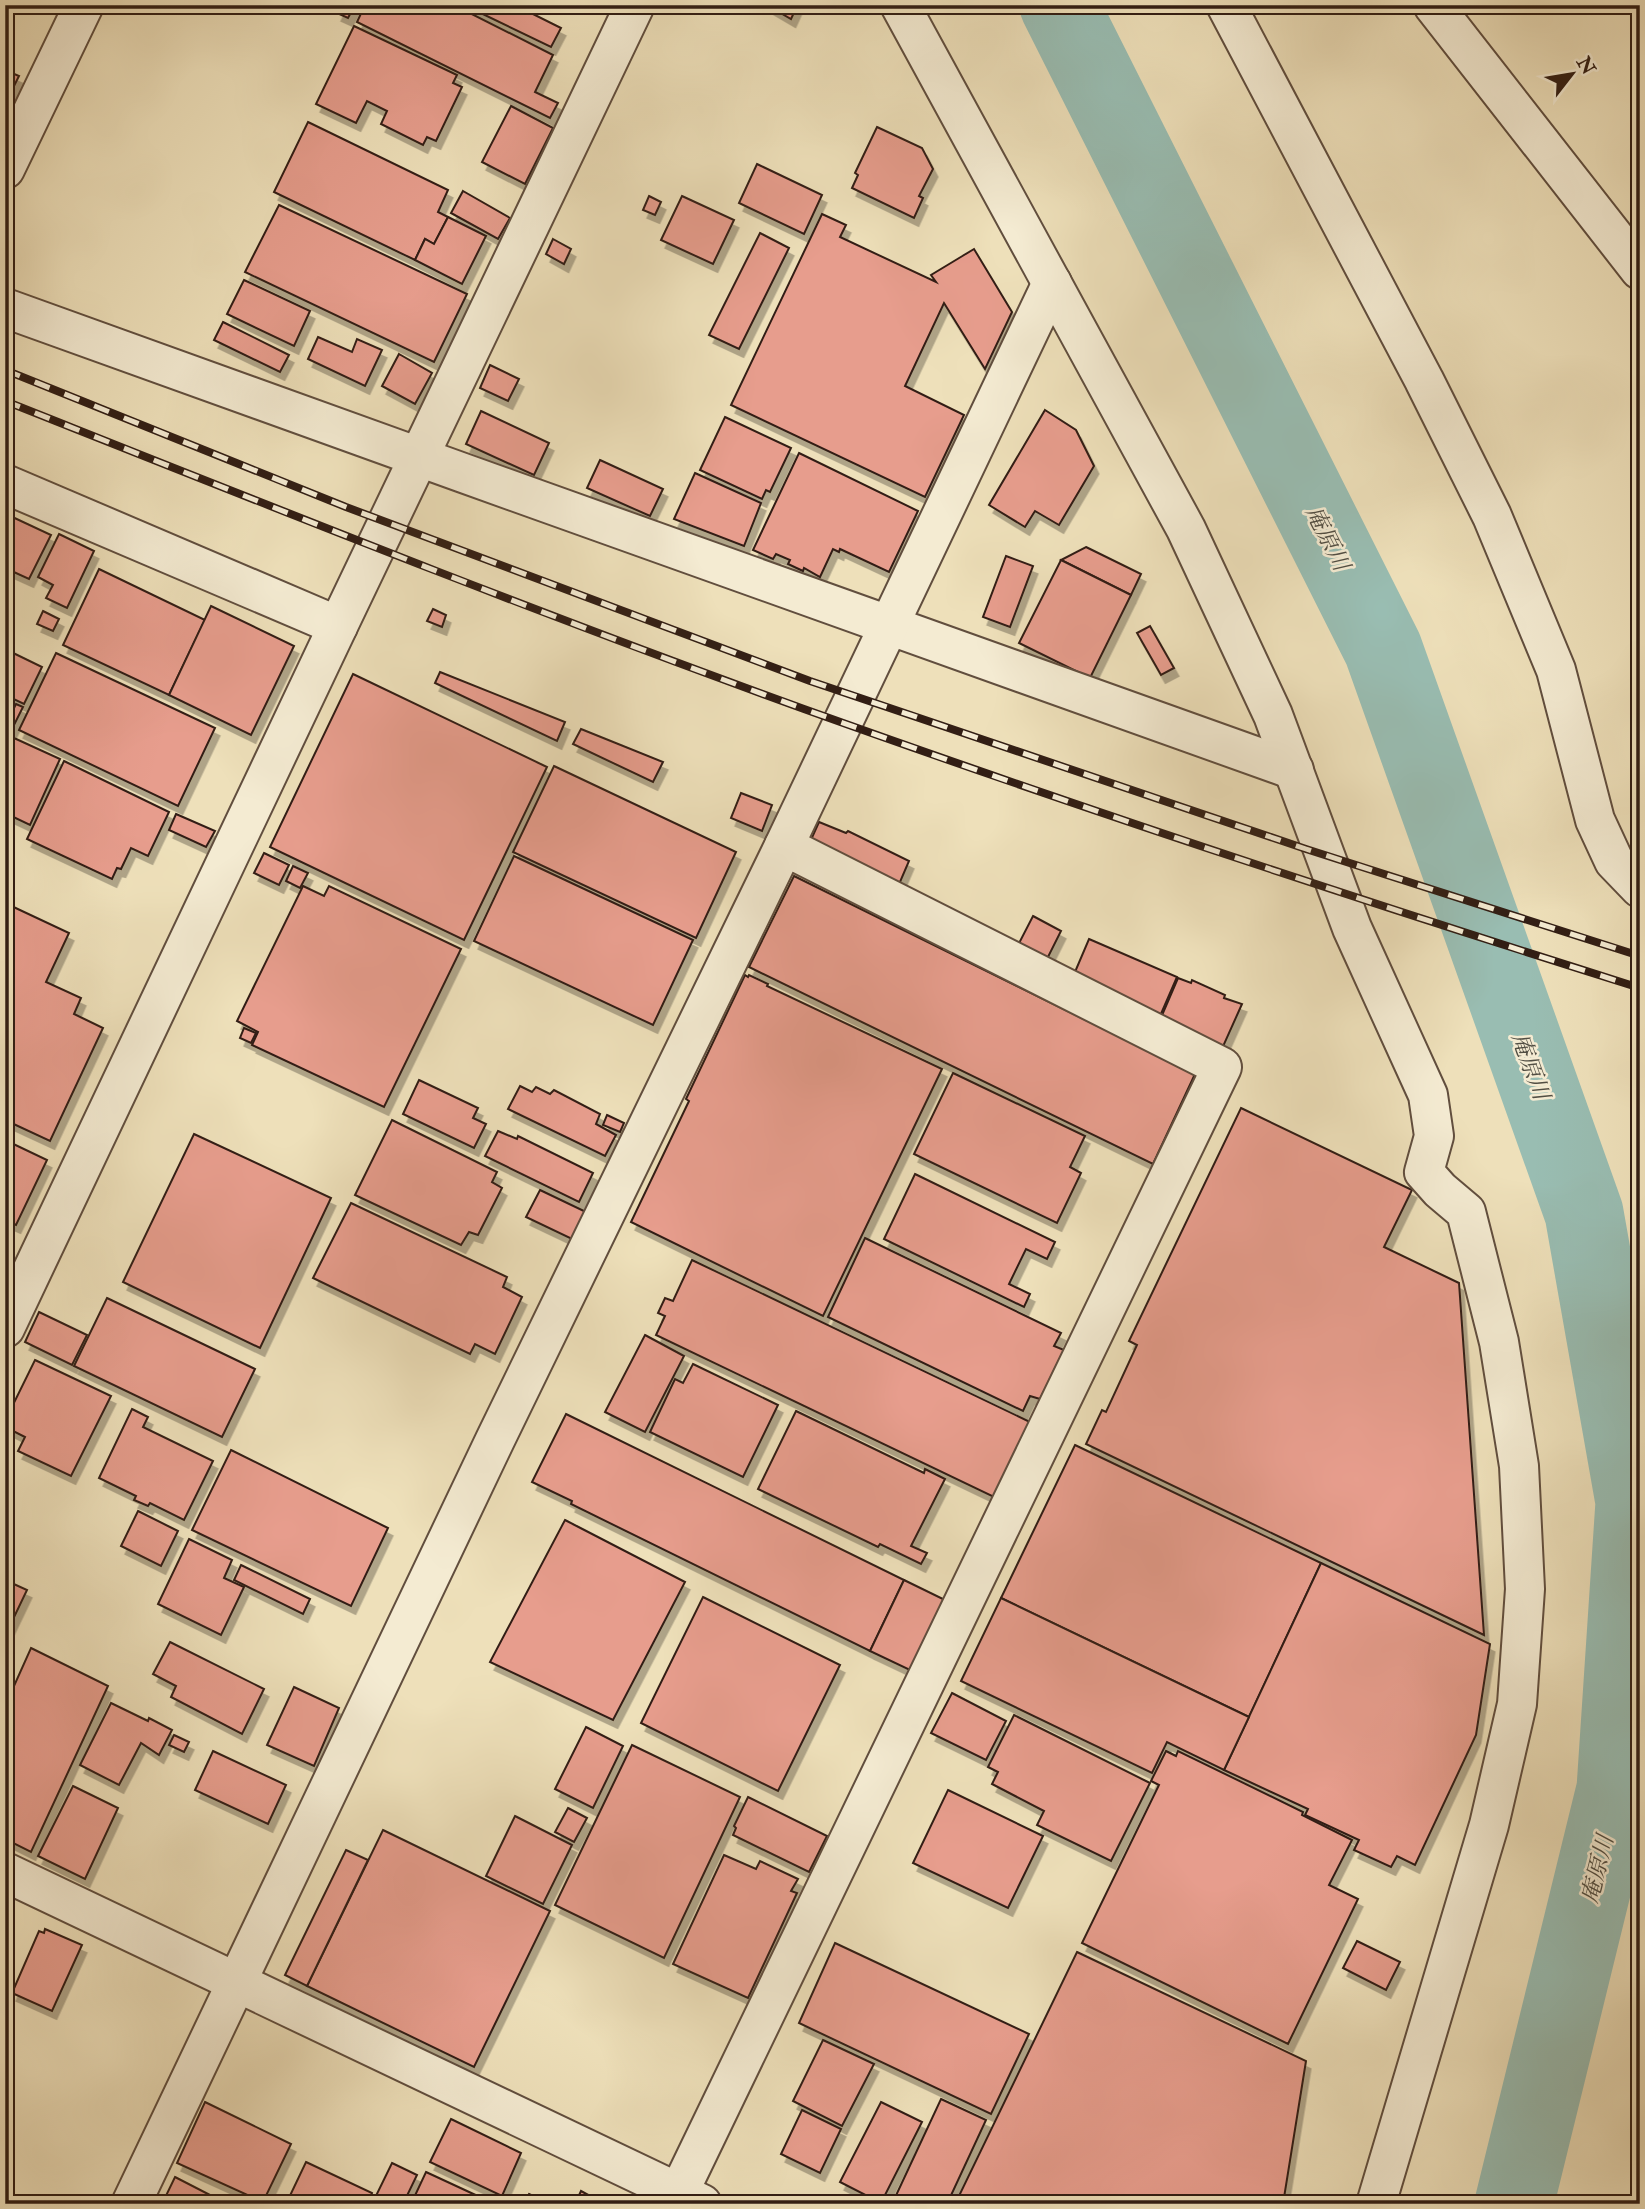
<svg xmlns="http://www.w3.org/2000/svg" width="1645" height="2209" font-family="'IM FELL Double Pica','Noto Serif JP',serif">
<style>
.lines{fill:none;stroke-linecap:round;stroke-linejoin:round}
.river{stroke:#99bdb2;stroke-width:79}
.building{fill:#e79d8d;stroke:#321e14;stroke-width:2;filter:url(#shadow)}
.minor-casing{stroke:#614e3e;stroke-width:42}
.minor{stroke:#f4ebd2;stroke-width:38}
.rail-casing{stroke:#321e14;stroke-width:8}
.rail{stroke:#f4ebd2;stroke-width:5;stroke-dasharray:16;stroke-linecap:butt}
.labels{text-anchor:middle;stroke-width:5;stroke-linejoin:round;paint-order:stroke}
.water-label{font-size:23px;font-style:italic;fill:#514e43;stroke:#f4ebd2}
</style>
<defs>
<filter id="shadow"><feDropShadow dx="4.5" dy="8" stdDeviation="0" flood-color="#0004"/></filter>
</defs>
<rect width="100%" height="100%" fill="#eee0ba"/>
<filter id="stains"><feTurbulence type="fractalNoise" baseFrequency=".00286" numOctaves="4"/><feColorMatrix values="0 0 0 0 .2 0 0 0 0 .09 0 0 0 0 .02 0 0 0 .5 -.17"/></filter>
<radialGradient id="worn" r=".72"><stop offset=".6" stop-color="#630" stop-opacity="0"/><stop offset="1" stop-color="#630" stop-opacity=".3"/></radialGradient>
<g class="lines">
<!-- river -->
<polyline class="river" points="1059,5 1383,649 1584,1213 1635,1502 1616,1789 1514,2204"/>
</g>
<!-- building -->
<g class="building">
<polygon points="341,5 355,5 348,18 337,13"/>
<polygon points="365,5 454,5 553,55 535,92 558,103 550,118 357,22"/>
<polygon points="464,5 515,5 561,28 551,47"/>
<polygon points="767,5 795,5 797,6 791,19"/>
<polygon points="354,26 457,75 453,83 462,87 436,141 427,137 423,145 381,124 387,111 367,101 356,123 316,104"/>
<polygon points="5,70 19,76 5,104"/>
<polygon points="511,106 553,128 525,184 482,162"/>
<polygon points="308,122 448,190 438,212 448,217 434,244 425,239 415,260 274,192"/>
<polygon points="877,127 922,148 933,169 919,196 923,198 914,218 852,188 858,175 855,173"/>
<polygon points="757,164 822,195 804,234 739,203"/>
<polygon points="463,191 510,218 498,239 451,213"/>
<polygon points="649,196 661,202 655,215 643,210"/>
<polygon points="682,196 734,220 713,264 661,240"/>
<polygon points="279,205 467,294 434,362 245,272"/>
<polygon points="822,214 846,225 840,237 936,282 931,275 974,249 1012,312 985,369 944,303 905,386 964,415 925,497 731,405"/>
<polygon points="448,217 486,236 462,284 415,260 425,239 434,244"/>
<polygon points="760,233 789,248 739,349 709,335"/>
<polygon points="553,239 571,249 564,264 546,254"/>
<polygon points="244,280 310,311 294,346 227,314"/>
<polygon points="223,322 289,355 280,372 214,340"/>
<polygon points="318,337 352,352 357,339 382,350 365,386 308,359"/>
<polygon points="399,354 432,373 415,404 382,386"/>
<polygon points="490,365 519,379 508,401 480,388"/>
<polygon points="1045,410 1076,430 1094,466 1059,525 1035,511 1025,527 989,505"/>
<polygon points="481,411 549,443 534,475 466,444"/>
<polygon points="725,417 791,448 770,492 766,490 762,499 700,470"/>
<polygon points="799,453 918,511 889,572 840,549 839,552 833,549 820,577 804,568 803,571 788,564 790,560 776,554 773,559 753,550"/>
<polygon points="600,460 663,489 650,516 587,488"/>
<polygon points="695,473 761,503 744,546 674,519"/>
<polygon points="6,514 51,535 29,579 5,568"/>
<polygon points="59,534 94,551 67,608 46,598 53,585 38,577"/>
<polygon points="1086,547 1141,574 1131,595 1061,560"/>
<polygon points="1006,556 1033,566 1010,627 983,617"/>
<polygon points="1061,560 1131,595 1090,678 1019,643"/>
<polygon points="99,569 205,620 169,695 63,645"/>
<polygon points="211,606 294,646 251,735 169,695"/>
<polygon points="433,609 446,615 442,627 427,621"/>
<polygon points="43,611 59,619 53,631 37,624"/>
<polygon points="1150,626 1174,668 1161,675 1137,633"/>
<polygon points="5,649 42,667 24,704 5,695 8,688 5,686"/>
<polygon points="56,653 215,728 178,806 19,730"/>
<polygon points="440,672 565,722 557,741 435,683"/>
<polygon points="353,674 547,767 464,940 270,847"/>
<polygon points="16,704 23,707 12,729 5,726"/>
<polygon points="581,729 663,762 653,782 573,744"/>
<polygon points="14,738 60,759 30,825 5,813 5,757"/>
<polygon points="64,761 169,812 148,856 131,848 121,869 117,868 112,879 27,839"/>
<polygon points="554,766 736,852 696,938 513,852"/>
<polygon points="741,793 772,805 762,831 731,818"/>
<polygon points="176,814 215,831 206,847 169,830"/>
<polygon points="819,822 846,833 848,831 909,861 894,896 805,853"/>
<polygon points="264,853 289,865 279,885 254,873"/>
<polygon points="514,856 693,940 653,1025 474,941"/>
<polygon points="293,866 308,873 300,888 286,881"/>
<polygon points="794,876 1195,1074 1153,1164 749,967"/>
<polygon points="303,886 324,896 329,886 461,949 384,1107 252,1045 258,1032 237,1021"/>
<polygon points="5,903 69,933 46,982 81,998 74,1014 103,1028 50,1141 5,1120"/>
<polygon points="1033,916 1061,931 1044,965 1015,951"/>
<polygon points="1089,939 1177,977 1157,1023 1069,986"/>
<polygon points="745,975 748,977 749,975 768,984 767,986 942,1069 823,1316 631,1222 689,1101 686,1099"/>
<polygon points="1178,978 1191,983 1192,980 1225,995 1224,998 1242,1004 1221,1051 1160,1020"/>
<polygon points="244,1028 256,1033 251,1043 240,1038"/>
<polygon points="953,1073 1085,1136 1070,1167 1081,1173 1057,1223 914,1154"/>
<polygon points="419,1080 478,1108 473,1118 486,1124 474,1148 403,1114"/>
<polygon points="520,1086 532,1092 536,1087 550,1094 554,1090 600,1114 596,1124 616,1135 605,1156 508,1109"/>
<polygon points="1241,1108 1412,1190 1384,1247 1459,1283 1484,1635 1086,1444 1102,1410 1106,1412 1137,1345 1129,1341"/>
<polygon points="607,1115 624,1123 620,1132 603,1125"/>
<polygon points="392,1120 497,1172 492,1182 502,1188 478,1235 469,1232 461,1245 355,1195"/>
<polygon points="498,1131 517,1139 518,1136 593,1173 579,1202 485,1156"/>
<polygon points="194,1134 331,1198 260,1348 123,1282"/>
<polygon points="5,1140 47,1160 16,1225 5,1220"/>
<polygon points="915,1174 1055,1242 1047,1259 1026,1249 1009,1284 1030,1294 1024,1307 884,1239"/>
<polygon points="540,1190 586,1212 572,1239 526,1217"/>
<polygon points="351,1203 507,1277 503,1287 522,1297 495,1354 475,1344 470,1354 313,1278"/>
<polygon points="865,1238 1061,1333 1054,1346 1064,1350 1040,1399 1030,1396 1023,1411 828,1317"/>
<polygon points="692,1260 1030,1422 994,1497 656,1335 665,1316 658,1313 665,1298 673,1301"/>
<polygon points="107,1298 255,1369 222,1437 74,1366"/>
<polygon points="39,1312 87,1335 72,1365 25,1342"/>
<polygon points="645,1335 684,1356 645,1432 605,1412"/>
<polygon points="35,1360 111,1396 71,1476 18,1451 25,1437 5,1427 5,1421"/>
<polygon points="693,1364 778,1405 743,1477 650,1432 675,1379 683,1383"/>
<polygon points="132,1409 148,1417 143,1427 213,1461 184,1520 150,1503 148,1506 134,1500 136,1496 99,1478"/>
<polygon points="796,1411 924,1473 925,1469 945,1479 911,1546 927,1553 921,1564 880,1544 878,1547 758,1489"/>
<polygon points="566,1414 904,1580 870,1651 571,1504 572,1501 532,1482"/>
<polygon points="1075,1445 1321,1563 1249,1717 1001,1598"/>
<polygon points="231,1450 388,1528 351,1606 192,1530"/>
<polygon points="138,1511 178,1531 161,1566 121,1546"/>
<polygon points="565,1520 685,1582 613,1720 490,1662"/>
<polygon points="189,1539 232,1560 224,1578 244,1587 221,1635 158,1604"/>
<polygon points="1321,1563 1490,1644 1476,1735 1415,1865 1397,1856 1391,1867 1354,1850 1359,1840 1305,1815 1308,1809 1224,1770"/>
<polygon points="241,1565 310,1599 303,1614 234,1580"/>
<polygon points="5,1580 27,1590 5,1636"/>
<polygon points="904,1580 945,1600 912,1671 870,1651"/>
<polygon points="703,1597 840,1665 778,1791 641,1723"/>
<polygon points="1001,1598 1249,1717 1224,1770 1167,1742 1152,1773 961,1681"/>
<polygon points="170,1642 264,1689 242,1734 171,1697 176,1686 153,1674"/>
<polygon points="31,1648 108,1686 31,1852 5,1839 5,1706"/>
<polygon points="294,1687 339,1708 314,1766 267,1745"/>
<polygon points="952,1693 1006,1721 986,1760 931,1733"/>
<polygon points="111,1703 148,1721 149,1718 172,1730 159,1755 141,1743 119,1785 80,1765"/>
<polygon points="1014,1715 1150,1783 1111,1861 1037,1825 1044,1811 992,1784 998,1772 988,1767"/>
<polygon points="586,1727 623,1746 593,1808 555,1789"/>
<polygon points="174,1735 189,1742 184,1752 169,1745"/>
<polygon points="632,1745 740,1797 664,1958 555,1905"/>
<polygon points="213,1751 286,1785 268,1824 195,1790"/>
<polygon points="1166,1751 1176,1756 1178,1751 1303,1812 1302,1815 1352,1840 1329,1885 1358,1899 1288,2044 1082,1943 1159,1785 1151,1781"/>
<polygon points="73,1786 118,1808 85,1879 38,1856"/>
<polygon points="948,1790 1043,1836 1008,1908 913,1863"/>
<polygon points="748,1797 827,1836 809,1872 733,1835 736,1828 734,1826"/>
<polygon points="568,1808 587,1818 574,1842 555,1832"/>
<polygon points="515,1816 572,1845 543,1904 486,1876"/>
<polygon points="383,1830 550,1911 474,2067 307,1986"/>
<polygon points="346,1850 368,1860 307,1986 285,1975"/>
<polygon points="724,1855 756,1869 760,1861 798,1879 791,1891 797,1893 748,1998 673,1964"/>
<polygon points="45,1929 82,1945 52,2011 12,1993 39,1931 44,1933"/>
<polygon points="1357,1941 1400,1962 1386,1990 1343,1968"/>
<polygon points="835,1943 1029,2034 991,2114 799,2023"/>
<polygon points="1077,1952 1306,2061 1283,2204 964,2204 957,2200"/>
<polygon points="823,2040 874,2064 842,2126 793,2101"/>
<polygon points="941,2099 986,2120 947,2204 892,2204"/>
<polygon points="205,2102 291,2144 263,2202 177,2163"/>
<polygon points="881,2102 922,2122 881,2203 840,2182"/>
<polygon points="802,2110 841,2129 820,2173 781,2154"/>
<polygon points="451,2119 521,2153 502,2196 430,2162"/>
<polygon points="306,2162 372,2193 368,2204 286,2204"/>
<polygon points="392,2163 417,2175 403,2204 372,2204"/>
<polygon points="426,2172 495,2204 411,2204"/>
<polygon points="175,2177 212,2196 208,2204 162,2204"/>
<polygon points="581,2191 592,2197 589,2204 576,2202"/>
<polygon points="529,2194 549,2204 524,2204"/>
</g>
<g class="lines">
<defs>
<g id="minor">
<polyline points="900,5 1186,529 1273,715 1352,928 1428,1095 1434,1136 1424,1172 1440,1190 1466,1212 1499,1342 1519,1466 1525,1589 1517,1704 1489,1825 1376,2204"/>
<polyline points="1226,5 1424,380 1492,516 1556,670 1595,820 1614,861 1640,888"/>
<polyline points="1433,5 1640,270"/>
<polyline points="5,169 84,5"/>
<path d="M 5,308 C 434,464 864,615 1294,770"/>
<polyline points="5,484 338,626 5,1328"/>
<polyline points="338,626 635,5"/>
<polyline points="784,846 1052,283"/>
<polyline points="5,1872 702,2204"/>
<polyline points="131,2204 495,1440 784,846 1222,1067 679,2192"/>
</g>
</defs>
<!-- minor casing -->
<use href="#minor" class="minor-casing"/>
<!-- minor -->
<use href="#minor" class="minor"/>
<defs>
<g id="rail">
<polyline points="5,370 346,507 810,681 1306,849 1640,956"/>
<path d="M 5,401 C 270,506 535,612 804,709 C 1080,808 1360,900 1640,988"/>
</g>
</defs>
<!-- rail casing -->
<use href="#rail" class="rail-casing"/>
<!-- rail -->
<use href="#rail" class="rail"/>
</g>
<g class="labels">
<!-- water labels -->
<g class="water-label">
<text transform="translate(1328 538) rotate(63)" y="8">庵原川</text>
<text transform="translate(1531 1066) rotate(70)" y="8">庵原川</text>
<text transform="translate(1597 1869) rotate(-76)" y="8">庵原川</text>
</g>
</g>
<!-- margin -->
<rect width="1645" height="2209" fill="none" stroke="#eee0ba" stroke-width="28"/>
<rect x="7" y="7" width="1631" height="2195" fill="none" stroke="#321e14" stroke-width="3.5"/>
<rect x="14" y="14" width="1617" height="2181" fill="none" stroke="#321e14" stroke-width="2"/>
<!-- north arrow -->
<g transform="translate(1572 74) rotate(59)" stroke="#f4ebd2" stroke-width="5" paint-order="stroke">
<path d="M0-5L12 26L0 18L-12 26Z" fill="#321e14"/>
<text y="-10" font-size="19" font-weight="bold" text-anchor="middle" fill="#321e14">N</text>
</g>
<rect width="100%" height="100%" filter="url(#stains)"/>
<rect width="100%" height="100%" fill="url(#worn)"/>
</svg>
